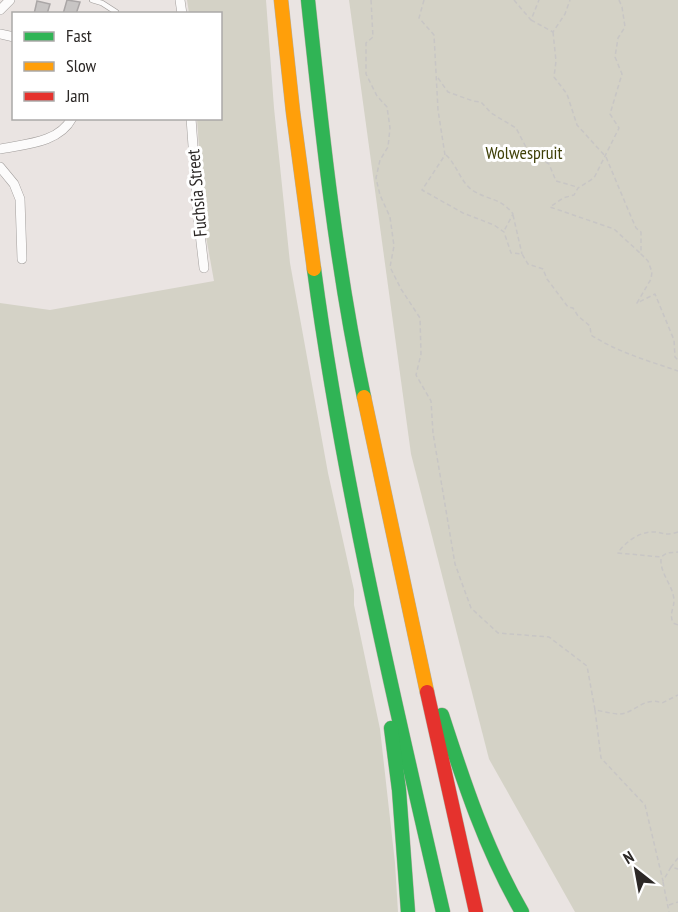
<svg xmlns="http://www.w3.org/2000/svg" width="678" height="912" font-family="'PT Sans Narrow',sans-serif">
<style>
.green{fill:#d4d2c6}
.building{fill:#c8c5c4;stroke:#aaa6a6;stroke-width:1.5}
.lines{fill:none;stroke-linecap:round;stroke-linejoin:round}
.lane-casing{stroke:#a29e9c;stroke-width:6}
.street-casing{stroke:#a29e9c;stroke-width:10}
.fast-casing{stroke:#b5afa4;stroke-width:15}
.slow-casing{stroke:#b5afa4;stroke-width:15}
.jam-casing{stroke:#b5afa4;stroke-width:15}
.path{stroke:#c8c6c5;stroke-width:1.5;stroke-dasharray:4.5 3;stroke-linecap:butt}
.lane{stroke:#fcfbfb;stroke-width:4.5}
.street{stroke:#fcfbfb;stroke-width:9}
.fast{stroke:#30b455;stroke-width:14}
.slow{stroke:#ff9f0a;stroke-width:14}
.jam{stroke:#e5322d;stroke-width:14}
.labels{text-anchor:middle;stroke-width:6;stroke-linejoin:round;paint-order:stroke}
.park-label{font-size:18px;fill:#3f4007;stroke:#fff}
.street-label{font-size:18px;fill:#2c2826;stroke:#fff}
</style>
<rect width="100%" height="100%" fill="#eae4e2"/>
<!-- green -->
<g class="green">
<polygon points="187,0 266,0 274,108 290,263 328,473 354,590 354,605 380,729 395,863 398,912 0,912 0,303 50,310 214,281 205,231 197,119 220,118 220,14 189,13"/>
<polygon points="349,0 678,0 678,912 575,912 489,759 411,454"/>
</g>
<!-- building -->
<g class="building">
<polygon points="67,0 80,2 76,14 63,14"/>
<polygon points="37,1 50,4 47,14 34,14"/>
</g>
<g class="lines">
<defs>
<polyline id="lane" points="92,0 102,3 116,12"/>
<g id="street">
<polyline points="180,0 182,14"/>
<polyline points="0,10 10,0"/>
<polyline points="0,34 14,37"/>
<polyline points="191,118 198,216 204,268"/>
<path d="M 0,149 C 25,144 59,143 72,118"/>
<polyline points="0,167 14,184 20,199 22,259"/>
</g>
<g id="fast">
<path d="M 308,0 C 322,133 336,266 364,397"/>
<path d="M 314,269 C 343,485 394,699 443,912"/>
<path d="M 442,715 C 464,783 486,850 522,912"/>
<polyline points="391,728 399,790 408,912"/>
</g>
<g id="slow">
<polyline points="281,0 293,112 314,269"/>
<polyline points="364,397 427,692"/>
</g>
<polyline id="jam" points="427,692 476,912"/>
</defs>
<!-- lane casing -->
<use href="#lane" class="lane-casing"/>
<!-- street casing -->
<use href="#street" class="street-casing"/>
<!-- fast casing -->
<use href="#fast" class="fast-casing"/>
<!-- slow casing -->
<use href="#slow" class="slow-casing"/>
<!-- jam casing -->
<use href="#jam" class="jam-casing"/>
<!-- path -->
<g class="path">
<polyline points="371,0 373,37 366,43 366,74 377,96 387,107 390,128 388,147 380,160 376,178 380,195 390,217 394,246 390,267 401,289 420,318 421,354 416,375 431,401 433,433 455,564 471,608 498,633 549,637 587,666 595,710"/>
<path d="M 424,0 L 419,18 L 434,35 L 438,110 L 445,155 L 422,190 L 463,213 L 494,225 L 504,232 L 511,253 L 522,254 L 528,264 L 543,269 L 547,279 L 568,307 L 573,308 L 578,316 L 590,326 L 591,335 C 617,352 649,361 678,371"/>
<polyline points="514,0 531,20 539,0"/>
<polyline points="619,0 622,7 625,27 618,38 615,57 622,74 610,114 619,128 594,178 578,188 574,195 563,198 550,207 614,229 640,253"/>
<polyline points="531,20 553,32 565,14 570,0"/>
<polyline points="553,32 556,61 554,77 567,94 577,125 606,157 632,219 636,228 641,232 641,254 648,261 652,272 651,279 637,303 655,294 674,340 675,357 678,360"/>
<polyline points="438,78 448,92 473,101 481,102 491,113 516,128 528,151 549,164 556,181 577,187"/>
<path d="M 446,155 C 457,165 460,181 472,190 C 489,201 500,197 513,214 L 504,231"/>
<polyline points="513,215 522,254"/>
<path d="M 678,532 C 663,537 662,531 650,532 C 638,533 624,543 618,553 L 661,557 L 667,553 L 678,552"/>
<path d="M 661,559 C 660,574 673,585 674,600 C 674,609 669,613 673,623 L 678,625"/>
<polyline points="678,858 671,867 678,869"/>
<path d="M 671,867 L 663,881 L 645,805 L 601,758 L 595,710 C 602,711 612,714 620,714 C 635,713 644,696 662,703 L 678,695"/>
<polyline points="663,882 669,912"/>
<polyline points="669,905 678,902"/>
</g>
<!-- lane -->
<use href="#lane" class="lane"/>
<!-- street -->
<use href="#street" class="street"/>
<!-- fast -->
<use href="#fast" class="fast"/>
<!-- slow -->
<use href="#slow" class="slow"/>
<!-- jam -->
<use href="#jam" class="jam"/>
</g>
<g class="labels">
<!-- park labels -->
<g class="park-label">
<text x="524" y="159">Wolwespruit</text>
</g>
<!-- street labels -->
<g class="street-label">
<text transform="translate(197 193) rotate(-95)" y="6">Fuchsia Street</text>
</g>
</g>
<!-- legend -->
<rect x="12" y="12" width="210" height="108" fill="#ffffff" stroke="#aba9a8" stroke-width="1.5"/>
<rect x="24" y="32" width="30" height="9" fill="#30b455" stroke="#aba9a8" stroke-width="1.5"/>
<text x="66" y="42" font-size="18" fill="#2c2826">Fast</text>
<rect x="24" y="62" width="30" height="9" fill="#ff9f0a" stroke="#aba9a8" stroke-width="1.5"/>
<text x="66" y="72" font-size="18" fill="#2c2826">Slow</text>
<rect x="24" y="92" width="30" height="9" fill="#e5322d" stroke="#aba9a8" stroke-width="1.5"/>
<text x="66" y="102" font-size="18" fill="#2c2826">Jam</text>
<!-- north arrow -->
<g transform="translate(636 870) rotate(329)" stroke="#ffffff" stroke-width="4.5" paint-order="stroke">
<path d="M0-4.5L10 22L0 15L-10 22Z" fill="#2c2826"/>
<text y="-9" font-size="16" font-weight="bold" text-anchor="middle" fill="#2c2826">N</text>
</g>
</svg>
